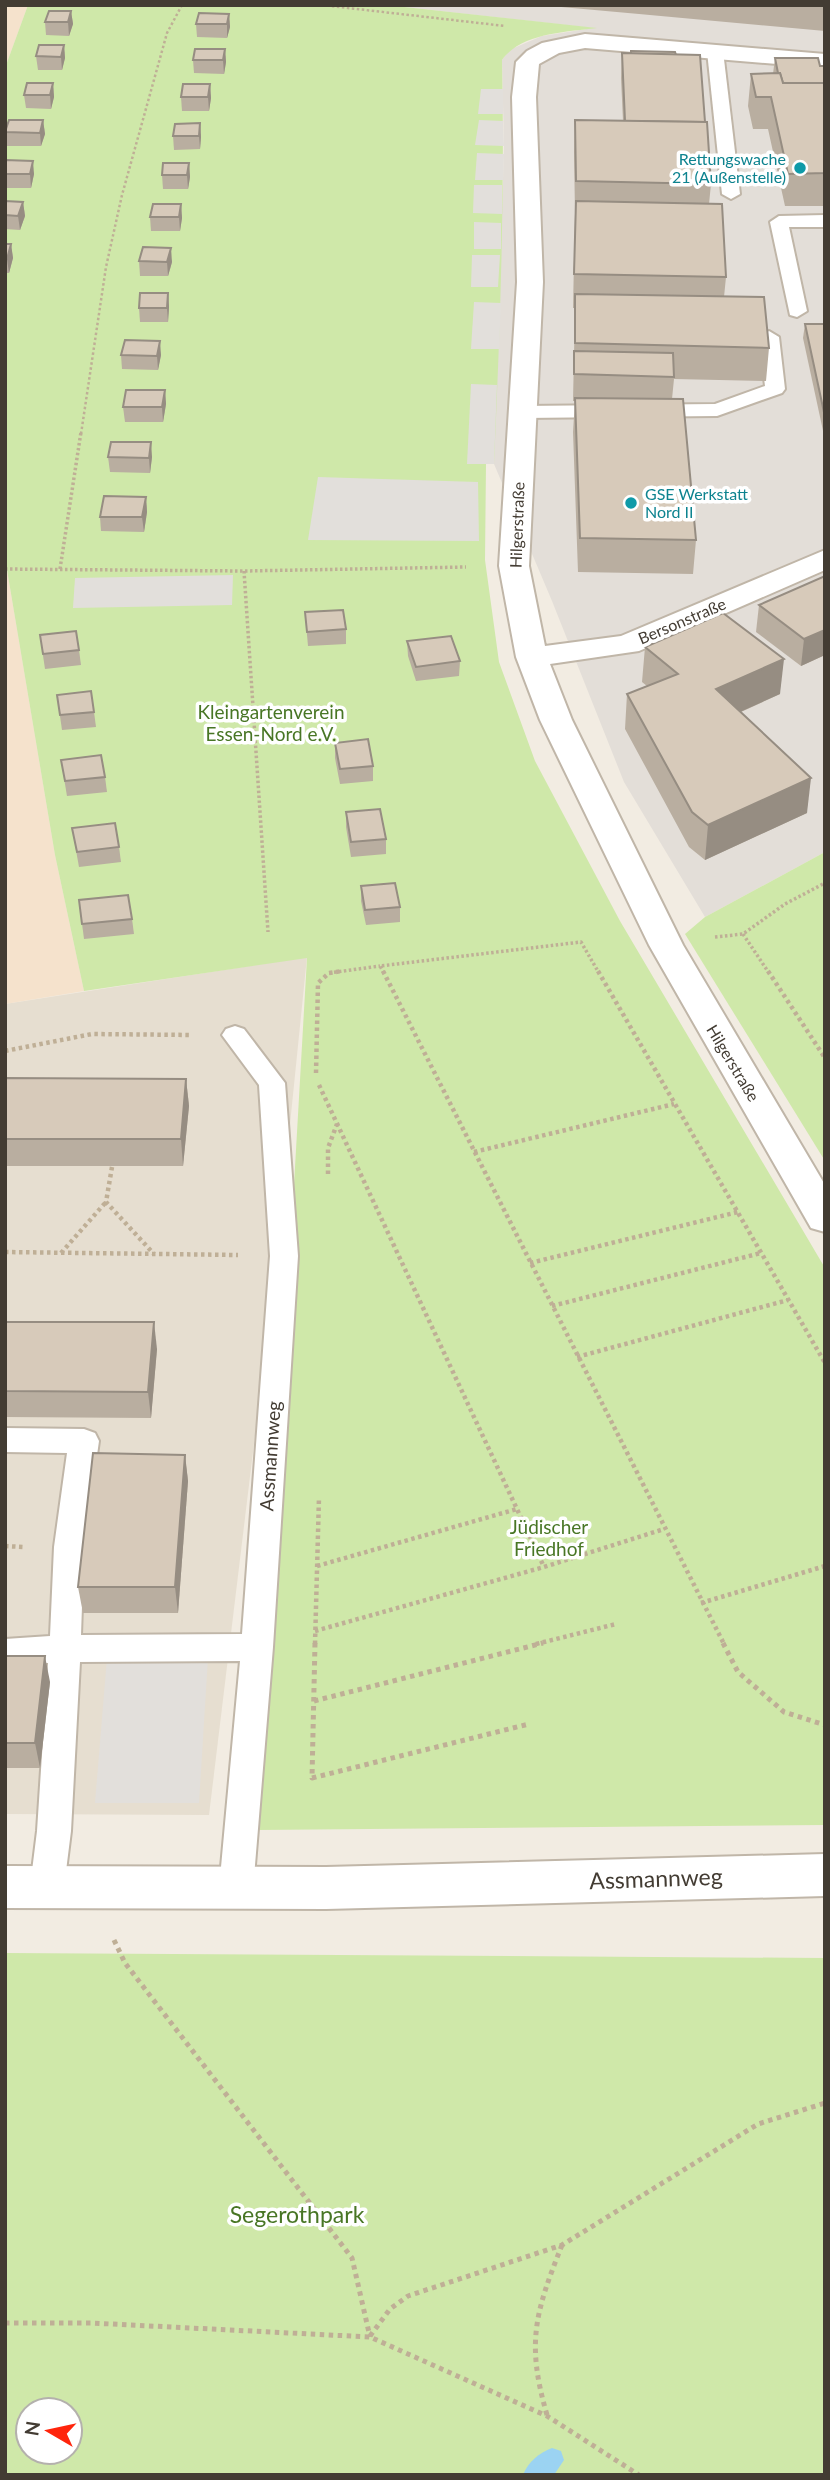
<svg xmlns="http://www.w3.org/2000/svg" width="830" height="2480" font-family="Lato,sans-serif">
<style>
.residential{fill:#e6ded0}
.commercial{fill:#f5e2cc}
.industrial{fill:#e3ded8}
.green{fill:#cfe8a9;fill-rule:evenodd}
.parking{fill:#e2dfdb}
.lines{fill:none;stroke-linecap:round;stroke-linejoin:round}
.stream{fill:#9bd3f2;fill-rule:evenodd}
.service-casing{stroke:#c0b6a8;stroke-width:4}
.minor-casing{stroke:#c0b6a8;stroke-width:4}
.path-far3{stroke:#bfaf96;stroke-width:2.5;stroke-dasharray:2.5 2.5;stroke-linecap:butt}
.path-far2{stroke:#bfaf96;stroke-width:3.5;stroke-dasharray:2.5 2.5;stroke-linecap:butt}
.path-far1{stroke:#bfaf96;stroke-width:4.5;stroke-dasharray:3.5 3.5;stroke-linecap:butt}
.path{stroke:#bfaf96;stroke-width:5;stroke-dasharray:4.5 4.5;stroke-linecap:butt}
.service{fill:#fff;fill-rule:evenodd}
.minor{fill:#fff;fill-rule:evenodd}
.wall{fill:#b9aea0}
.shaded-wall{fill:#968d82}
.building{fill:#d7caba;stroke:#968d82;stroke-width:2}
.culture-dot{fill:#0f9aa8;stroke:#fff;stroke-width:2.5}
.labels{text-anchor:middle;stroke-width:7;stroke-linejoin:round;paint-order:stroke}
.far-culture-label{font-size:16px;fill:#0d838f;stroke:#fff;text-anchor:end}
.far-street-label{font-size:16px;fill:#433c33;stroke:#fff}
.park-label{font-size:19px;fill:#487625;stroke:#fff}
.street-label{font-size:19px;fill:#433c33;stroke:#fff}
.near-street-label{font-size:23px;fill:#433c33;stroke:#fff}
.near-park-label{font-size:23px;fill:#487625;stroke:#fff}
</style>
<rect width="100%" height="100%" fill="#f2ece2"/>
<!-- residential -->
<polygon class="residential" points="307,957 276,1262 209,1815 5,1814 5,1004"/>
<!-- commercial -->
<g class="commercial">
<polygon points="5,5 28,5 5,68"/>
<polygon points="5,558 55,855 84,991 5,1004"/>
</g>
<!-- industrial -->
<polygon class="industrial" points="386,5 825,5 825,852 705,917 624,782 552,601 494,464 504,146 502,60 509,50 542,36 593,28"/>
<!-- green -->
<g class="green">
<path d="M 28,5 L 386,5 L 597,28 C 566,32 521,33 502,60 C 505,195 500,330 494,464 L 486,464 L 485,560 L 499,662 L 535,761 L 620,921 L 825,1268 L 825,1825 L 257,1830 L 307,958 L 84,991 L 55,855 L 5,558 L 5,68 Z"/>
<polygon points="825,852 825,1161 685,934 705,917"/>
<path d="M 5,1953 L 825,1958 L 825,2475 L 5,2475 ZM 70,2410 L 70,2452 L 28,2452 L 28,2410 Z"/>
</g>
<!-- parking -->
<g class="parking">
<polygon points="481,89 503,89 503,114 478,114"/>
<polygon points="479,120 503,121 504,146 475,145"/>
<polygon points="477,153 504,154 503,180 475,180"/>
<polygon points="474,185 502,185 502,214 473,213"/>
<polygon points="474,222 501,223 501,249 474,249"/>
<polygon points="472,255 500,255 498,287 471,287"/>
<polygon points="474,302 501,303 499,349 471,349"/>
<polygon points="471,384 497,385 494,464 467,464"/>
<polygon points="318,477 478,482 479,541 308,540"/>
<polygon points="233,575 232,605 73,608 75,578"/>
<polygon points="107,1658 208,1658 199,1803 95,1803"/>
</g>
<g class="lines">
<!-- stream -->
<path class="stream" d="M 552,2448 L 561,2451 L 564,2460 L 554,2475 L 523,2475 C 528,2462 539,2453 552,2448 Z"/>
<defs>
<g id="service">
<polygon points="715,46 723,51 740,194 731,199 722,194 707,51"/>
<polygon points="825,215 825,227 789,227 807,311 797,317 790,315 770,222 779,216"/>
<polygon points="769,331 779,337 785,389 782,393 717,416 523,418 516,416 513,412 516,408 523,406 715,404 765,386 759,337"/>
<polygon points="235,1026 244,1029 285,1083 298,1256 273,1647 253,1889 248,1900 236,1904 224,1900 219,1889 240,1661 80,1662 71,1831 64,1887 59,1898 47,1902 35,1898 30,1887 37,1831 48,1663 5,1665 5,1639 50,1636 54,1547 67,1453 5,1452 5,1428 84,1429 95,1433 99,1441 84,1547 81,1635 242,1634 270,1256 259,1085 222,1035 226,1029"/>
</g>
<g id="minor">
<polygon points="585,34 825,54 825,68 585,48 559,53 539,64 536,97 543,282 529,566 545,646 621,636 825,550 825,570 639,651 550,664 572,720 683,945 825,1185 825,1232 811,1228 649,945 540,720 516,657 499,566 517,282 512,97 516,62 527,51 542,43"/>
<polygon points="825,1854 825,1896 326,1909 5,1908 5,1866 326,1867"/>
</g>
</defs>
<!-- service casing -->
<use href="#service" class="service-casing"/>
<!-- minor casing -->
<use href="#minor" class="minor-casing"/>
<!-- path-far3 -->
<g class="path-far3">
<polyline points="322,5 505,26"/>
<polyline points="81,434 106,267 122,195 167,33 182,5"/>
</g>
<!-- path-far2 -->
<g class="path-far2">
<polyline points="5,569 244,571 466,567"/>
<polyline points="60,569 81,432"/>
<polyline points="244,571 268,932"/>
<polyline points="743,934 769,973"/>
<polyline points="715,937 743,934 785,904 825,883"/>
<polyline points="329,973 380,966"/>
<polyline points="384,973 380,966 581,942 599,973"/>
</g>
<!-- path-far1 -->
<g class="path-far1">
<polyline points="383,971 724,1644"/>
<polyline points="598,971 825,1363"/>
<polyline points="768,971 825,1058"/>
<polyline points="5,1051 92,1034 192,1035"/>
<polyline points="316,1073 318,983 329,973 342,971"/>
<polyline points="319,1085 544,1567 664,1529"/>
<polyline points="474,1152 674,1104"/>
<polyline points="112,1167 106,1202 154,1254"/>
<polyline points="328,1174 328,1148 337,1124"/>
<polyline points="5,1252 238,1255"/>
<polyline points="61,1253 106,1202"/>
<polyline points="530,1263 738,1212"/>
<polyline points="552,1306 761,1253"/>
<polyline points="577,1357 788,1300"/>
<polyline points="5,1546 23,1547"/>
<polyline points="317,1566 517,1509"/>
<polyline points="701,1603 825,1566"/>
<polyline points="315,1631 544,1567"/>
<polyline points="315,1644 319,1497"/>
<polyline points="536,1644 616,1624"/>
</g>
<!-- path -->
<g class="path">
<polyline points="315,1643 312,1778 529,1724"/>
<polyline points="723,1643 738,1672 784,1712 825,1725"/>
<polyline points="314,1701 543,1643"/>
<polyline points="114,1940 125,1963 352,2258 370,2337"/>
<polyline points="5,2323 91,2323 370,2337 547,2416 639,2475"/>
<polyline points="370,2336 390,2309 408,2296 562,2245 758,2124 825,2103"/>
<path d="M 547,2415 C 526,2343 535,2313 562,2245"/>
</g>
<!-- service -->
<use href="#service" class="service"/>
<!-- minor -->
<use href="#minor" class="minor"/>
</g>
<!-- wall -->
<g class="wall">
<polygon points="539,5 825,5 825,31 639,14"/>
<polygon points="71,11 73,24 69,36 46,35 45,22"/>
<polygon points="229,14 230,27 227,38 197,37 196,24"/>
<polygon points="64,45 65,58 62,70 38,70 36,56"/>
<polygon points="225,49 226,62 224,74 194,73 193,60"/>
<polygon points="622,53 711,184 709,204 726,277 724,297 769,348 766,381 674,379 672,399 696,540 693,574 578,572 573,432 575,401 573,401 575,308 573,308 575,214 574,152 575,120 623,121 621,78"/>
<polygon points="775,58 825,66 825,206 785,206 768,129 753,129 748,106 751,74 773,74"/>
<polygon points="53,83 54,97 51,109 26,108 24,95"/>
<polygon points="210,84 211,98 209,111 182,111 181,97"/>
<polygon points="43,120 45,134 41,146 7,146 5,131"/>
<polygon points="200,123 201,137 200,149 174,150 173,136"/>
<polygon points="5,160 34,174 31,188 5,188"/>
<polygon points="189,163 190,177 188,189 163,189 162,175"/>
<polygon points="5,201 23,202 25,216 20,230 5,229"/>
<polygon points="181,204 182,218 180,231 151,231 150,217"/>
<polygon points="5,244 11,244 13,258 9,273 5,273"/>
<polygon points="139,261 172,262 168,276 140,276"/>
<polygon points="168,293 169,307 168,322 140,322 139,308"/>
<polygon points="805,324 825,324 825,440 803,338"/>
<polygon points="121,355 161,355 158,370 122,369"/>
<polygon points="165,390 166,404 163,422 125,422 123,407"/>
<polygon points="108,457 152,457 150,473 110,472"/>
<polygon points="146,497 147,512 144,532 101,531 100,517"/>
<polygon points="825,576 825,655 801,666 756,632 759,605"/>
<polygon points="305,612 346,629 346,644 308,646"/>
<polygon points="40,635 79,650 81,665 45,669"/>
<polygon points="407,641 460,661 459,676 416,681 408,656"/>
<polygon points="645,647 780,694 741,712 807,813 705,860 689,847 625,729 627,694 647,686 642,682"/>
<polygon points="57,695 94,712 96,727 62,730"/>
<polygon points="335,743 373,766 373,781 340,784 335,758"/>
<polygon points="61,760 105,777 107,792 67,796"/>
<polygon points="346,812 386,839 386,854 351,857 346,827"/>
<polygon points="72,828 119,847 121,862 79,867"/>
<polygon points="361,886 400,907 400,922 366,925 361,901"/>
<polygon points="79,900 132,919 134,934 84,939"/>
<polygon points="5,1078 186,1079 189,1106 183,1166 5,1166"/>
<polygon points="5,1322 157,1349 151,1418 5,1417"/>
<polygon points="185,1455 188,1481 178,1613 83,1613 78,1587"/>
<polygon points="5,1653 6,1656 50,1682 40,1768 5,1768"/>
</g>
<!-- shaded-wall -->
<g class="shaded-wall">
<polygon points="71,11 73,24 69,36 68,22"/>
<polygon points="229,14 230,27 227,38 227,24"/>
<polygon points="64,45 65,58 62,70 61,57"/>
<polygon points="225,49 226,62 224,74 223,60"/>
<polygon points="53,83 54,97 51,109 50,95"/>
<polygon points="210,84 211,98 209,111 208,97"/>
<polygon points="43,120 45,134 41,146 40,133"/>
<polygon points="200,123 201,137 200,149 199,136"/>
<polygon points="33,161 34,174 31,188 30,174"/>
<polygon points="189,163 190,177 188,189 187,175"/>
<polygon points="23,202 25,216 20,230 18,216"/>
<polygon points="181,204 182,218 180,231 179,217"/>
<polygon points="11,244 13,258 9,273 7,259"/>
<polygon points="171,248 172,262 168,276 167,262"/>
<polygon points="5,290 7,304 5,310"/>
<polygon points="168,293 169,307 168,322 167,308"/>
<polygon points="160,341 161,355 158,370 157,356"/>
<polygon points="165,390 166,404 163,422 162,407"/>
<polygon points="151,442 152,457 150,473 149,458"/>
<polygon points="146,497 147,512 144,532 142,517"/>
<polygon points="825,630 825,655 801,666 804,639"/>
<polygon points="784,659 780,694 713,724 716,689"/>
<polygon points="811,778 807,813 705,860 708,825"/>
<polygon points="186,1079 189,1106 183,1166 181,1139"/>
<polygon points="154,1322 157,1349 151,1418 148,1392"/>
<polygon points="185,1455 188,1481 178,1613 175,1587"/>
<polygon points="45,1656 50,1682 40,1768 35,1743"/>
</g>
<!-- building -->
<g class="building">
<polygon points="49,11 71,11 68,22 45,22"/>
<polygon points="199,13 229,14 227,24 196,24"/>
<polygon points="39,45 64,45 61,57 36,56"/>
<polygon points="195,49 225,49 223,60 193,60"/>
<polygon points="631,51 675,52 676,55 631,54"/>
<polygon points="622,53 700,55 705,122 625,121"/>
<polygon points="775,58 818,58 820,66 825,66 825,83 783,83 780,73 778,73"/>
<polygon points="780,73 783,83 825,83 825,173 788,174 771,97 756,97 751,74"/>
<polygon points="27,83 53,83 50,95 24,95"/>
<polygon points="183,84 210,84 208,97 181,97"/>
<polygon points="9,120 43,120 40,133 5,132"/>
<polygon points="575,120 707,122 711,184 576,181"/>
<polygon points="200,123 199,136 173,136 175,124"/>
<polygon points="5,160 33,161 30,174 5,174"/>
<polygon points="163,163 189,163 187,175 162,175"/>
<polygon points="5,201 23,202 18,216 5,215"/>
<polygon points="576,201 722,204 726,277 574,274"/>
<polygon points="153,204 181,204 179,217 150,217"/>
<polygon points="5,244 11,244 7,259 5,259"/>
<polygon points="143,247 171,248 167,262 139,261"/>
<polygon points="140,293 168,293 167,308 139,308"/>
<polygon points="575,294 764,297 769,348 575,343"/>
<polygon points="805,324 825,324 825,417"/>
<polygon points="125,340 160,341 157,356 121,355"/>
<polygon points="574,351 673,353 674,377 574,374"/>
<polygon points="126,390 165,390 162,407 123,407"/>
<polygon points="575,398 683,399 696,540 580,538"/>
<polygon points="111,442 151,442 149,458 108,457"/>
<polygon points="104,496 146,497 142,517 100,517"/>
<polygon points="825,576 825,630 804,639 759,605"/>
<polygon points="343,610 346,629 307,632 305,612"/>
<polygon points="723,613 784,659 716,689 811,778 708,825 692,812 627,694 678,674 645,647"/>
<polygon points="76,631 79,650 43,654 40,635"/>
<polygon points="451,636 460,661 416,667 407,641"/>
<polygon points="91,691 94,712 60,715 57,695"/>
<polygon points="368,739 373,766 340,769 335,743"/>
<polygon points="101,755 105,777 65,781 61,760"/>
<polygon points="380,809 386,839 351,842 346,812"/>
<polygon points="115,823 119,847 77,852 72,828"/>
<polygon points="395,883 400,907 365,910 361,886"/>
<polygon points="128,895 132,919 82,924 79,900"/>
<polygon points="5,1078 186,1079 181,1139 5,1139"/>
<polygon points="5,1322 154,1322 148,1392 5,1391"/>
<polygon points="93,1453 185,1455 175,1587 78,1587"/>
<polygon points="5,1656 45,1656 35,1743 5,1743"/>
</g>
<!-- markers -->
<g class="culture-dot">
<circle cx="800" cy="168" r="7"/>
<circle cx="631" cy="503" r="7"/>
</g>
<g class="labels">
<!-- far-culture labels -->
<g class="far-culture-label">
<text x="786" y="165">Rettungswache<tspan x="786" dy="18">21 (Außenstelle)</tspan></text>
<text x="645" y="500" text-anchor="start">GSE Werkstatt<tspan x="645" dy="18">Nord II</tspan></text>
</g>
<!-- far-street labels -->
<g class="far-street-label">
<text transform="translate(517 525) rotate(-88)" y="6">Hilgerstraße</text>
<text transform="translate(682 621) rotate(-23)" y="6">Bersonstraße</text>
<text transform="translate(733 1063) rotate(59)" y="6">Hilgerstraße</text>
</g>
<!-- park labels -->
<g class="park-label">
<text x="271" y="719">Kleingartenverein<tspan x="271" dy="22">Essen-Nord e.V.</tspan></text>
<text x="549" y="1534">Jüdischer<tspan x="549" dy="22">Friedhof</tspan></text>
</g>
<!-- street labels -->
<g class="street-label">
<text transform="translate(270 1456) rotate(-86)" y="7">Assmannweg</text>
</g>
<!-- near-street labels -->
<g class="near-street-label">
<text transform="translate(656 1879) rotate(-2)" y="8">Assmannweg</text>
</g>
<!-- near-park labels -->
<g class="near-park-label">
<text x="297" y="2223">Segerothpark</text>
</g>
</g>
<!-- border -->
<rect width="830" height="2480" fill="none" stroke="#433c33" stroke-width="14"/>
<!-- north arrow -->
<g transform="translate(49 2431) rotate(279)"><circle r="33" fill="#ffffff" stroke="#b4b1ad" stroke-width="2"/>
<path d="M0-5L12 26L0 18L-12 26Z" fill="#ff250c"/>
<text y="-10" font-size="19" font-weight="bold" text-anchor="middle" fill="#433c33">N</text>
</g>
</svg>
